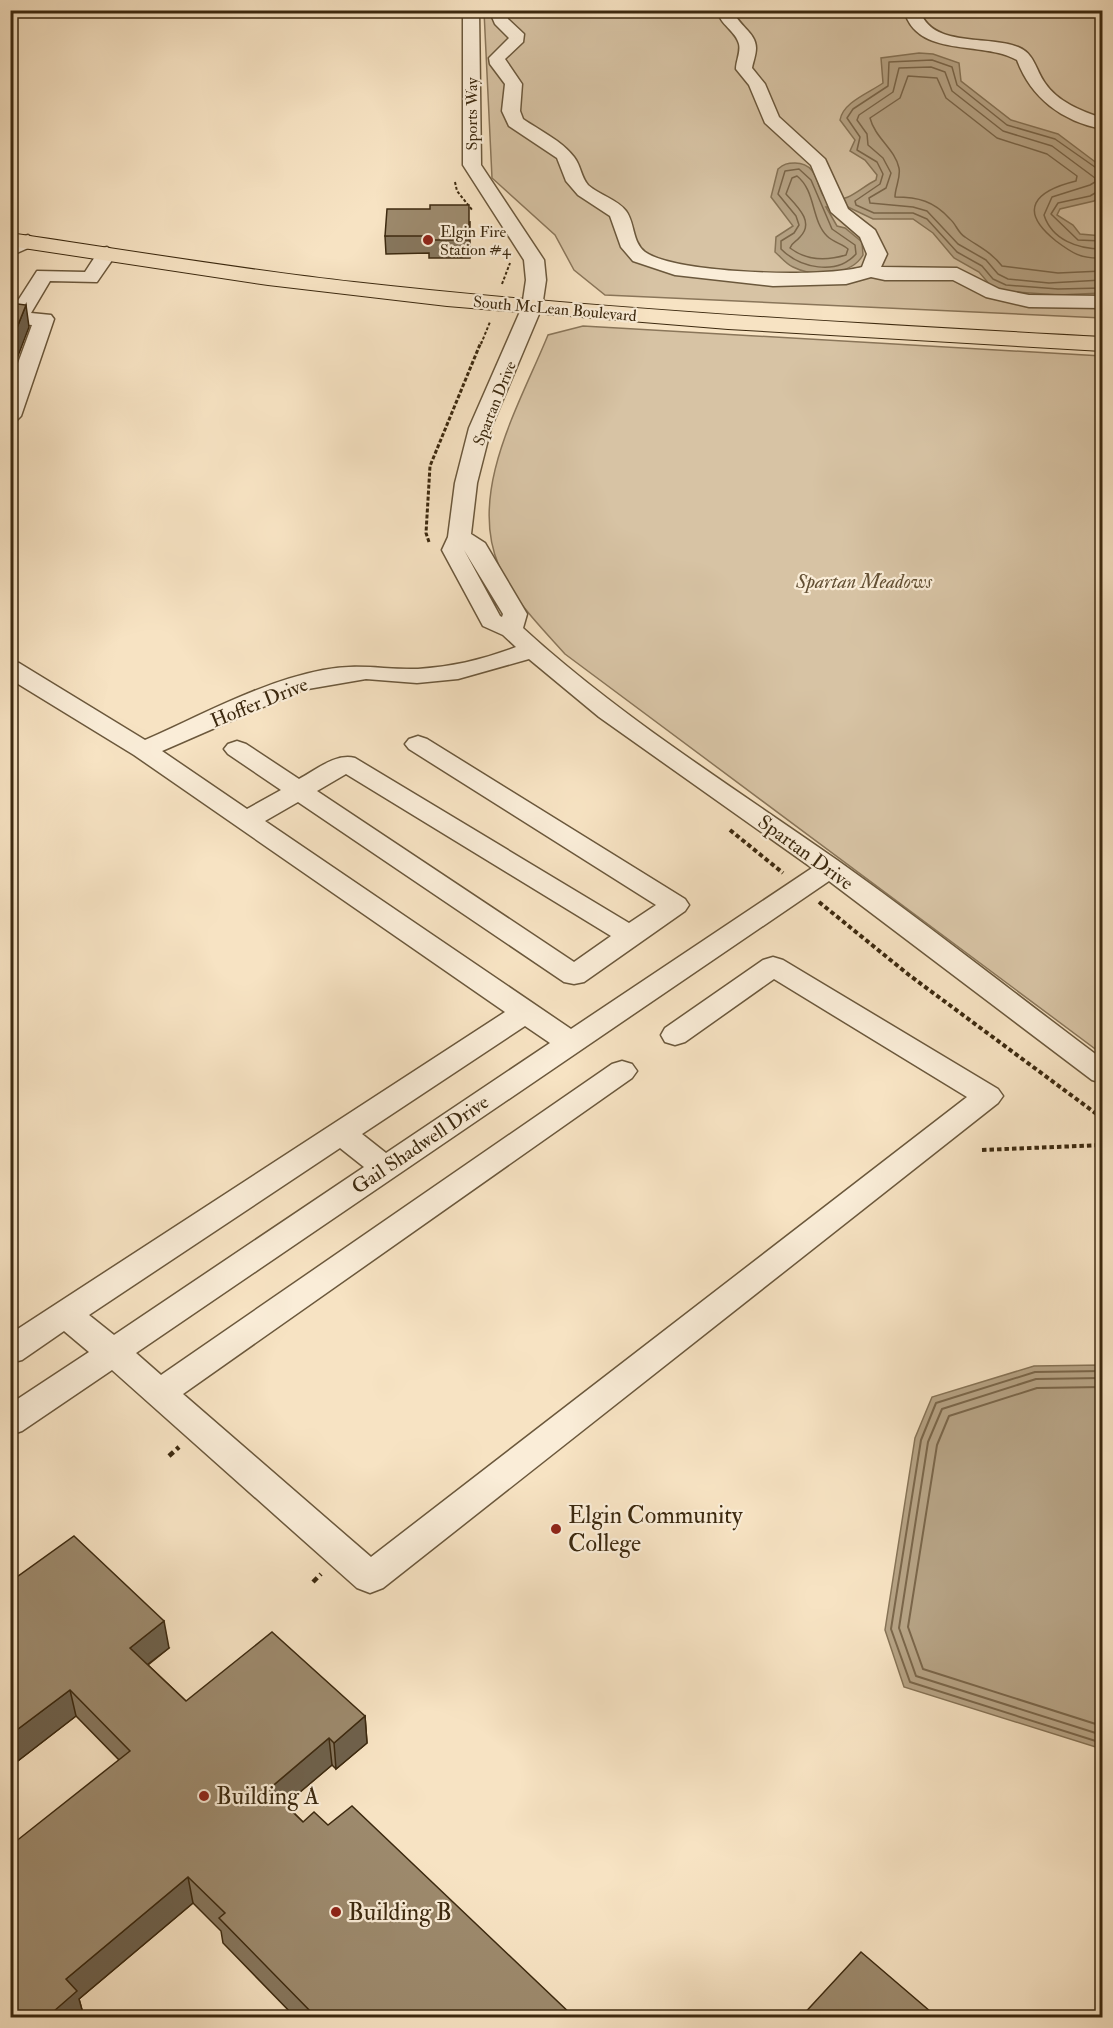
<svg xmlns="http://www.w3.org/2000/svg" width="1113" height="2028" font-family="'IM FELL Double Pica',serif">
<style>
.green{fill:#d7c3a4;stroke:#8a765a;stroke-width:1.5}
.water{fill:#b7a486;stroke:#867356;stroke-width:1.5}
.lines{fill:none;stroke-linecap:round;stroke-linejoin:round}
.shore-far1{stroke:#7a664a;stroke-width:1.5}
.shore{stroke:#7a664a;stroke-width:2}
.minor-casing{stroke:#6b583c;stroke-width:3}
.major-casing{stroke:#3c290f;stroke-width:2}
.path-far3{stroke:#3c290f;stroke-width:2;stroke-dasharray:3 2;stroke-linecap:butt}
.path-far2{stroke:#3c290f;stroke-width:3;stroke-dasharray:4 2;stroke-linecap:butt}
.path-far1{stroke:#3c290f;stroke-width:4;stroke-dasharray:4.5 3;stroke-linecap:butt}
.path{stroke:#3c290f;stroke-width:4.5;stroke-dasharray:6 4;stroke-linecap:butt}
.minor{fill:#faedd8;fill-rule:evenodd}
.major{fill:#f7e3c3;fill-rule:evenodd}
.wall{fill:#87775e;stroke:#3c290f;stroke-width:1.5}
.shaded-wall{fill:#6e614c;stroke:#3c290f;stroke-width:1.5}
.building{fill:#9d8a6d;stroke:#3c290f;stroke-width:1.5}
.poi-dot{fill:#8f2418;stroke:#faedd8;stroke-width:2}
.labels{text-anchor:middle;stroke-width:4.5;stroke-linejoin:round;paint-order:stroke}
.far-street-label{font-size:16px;fill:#3c290f;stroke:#faedd8}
.far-poi-label{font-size:16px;fill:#3c290f;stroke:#faedd8;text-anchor:start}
.park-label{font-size:20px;font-style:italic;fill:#635034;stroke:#faedd8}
.street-label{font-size:20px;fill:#3c290f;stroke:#faedd8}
.near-poi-label{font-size:24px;fill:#3c290f;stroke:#faedd8;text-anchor:start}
</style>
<rect width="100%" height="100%" fill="#f7e3c3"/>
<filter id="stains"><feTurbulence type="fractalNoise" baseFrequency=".00333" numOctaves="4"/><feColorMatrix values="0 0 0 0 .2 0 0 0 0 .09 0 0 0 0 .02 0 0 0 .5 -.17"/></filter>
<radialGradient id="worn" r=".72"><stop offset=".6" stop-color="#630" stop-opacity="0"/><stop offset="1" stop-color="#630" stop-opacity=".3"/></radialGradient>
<!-- green -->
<g class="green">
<polygon points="484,11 1102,11 1102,318 605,295 574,270 555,235 492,178"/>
<path d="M 583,326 L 1102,356 L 1102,1054 L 565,654 C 541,627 513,600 499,566 C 467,492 520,404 548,335 Z"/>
</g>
<!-- water -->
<g class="water">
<path d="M 919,53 L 933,54 L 959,63 L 961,81 L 1011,120 L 1058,134 L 1102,167 L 1102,195 L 1094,201 L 1060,209 L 1057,215 L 1073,225 L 1080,234 L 1102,236 L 1102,293 L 1058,295 L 1004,291 L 990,285 L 979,272 L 954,258 L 933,233 L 913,219 L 873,219 L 848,207 L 826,207 L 837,226 L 845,228 L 862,242 L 863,255 C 851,276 813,277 793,267 C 786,264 781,257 775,252 L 776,237 L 793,226 L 771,197 L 778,169 C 784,164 787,163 795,163 C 823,163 815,199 830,200 C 849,202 860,188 876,180 L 877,175 L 865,160 L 850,151 L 855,140 L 840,120 C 843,102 869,93 883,83 L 881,58 Z"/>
<polygon points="1102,1365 1102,1749 904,1687 885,1630 915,1438 932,1397 1034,1366"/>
</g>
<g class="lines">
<!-- shore-far1 -->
<g class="shore-far1">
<path d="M 799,169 L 811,180 L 832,229 L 855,245 L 856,254 C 836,276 800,268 781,249 L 781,241 L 794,233 L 799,225 L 796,216 L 778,194 L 785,171 Z"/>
<polyline points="1102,172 1055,139 1007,125 957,85 952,67 932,60 889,62 888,86 853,109 847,118 860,137 857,150 877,162 883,174 880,184 855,201 856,205 874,213 913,213 927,219 957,252 982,266 993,279 1006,285 1058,289 1102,288"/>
<path d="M 797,176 C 816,191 811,220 827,236 C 833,242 842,244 848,249 L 846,255 C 826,261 807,261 790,248 C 792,242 796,242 800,237 C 815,222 797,206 786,194 L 792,178 Z"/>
<polyline points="1102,189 1090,196 1058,203 1051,214 1078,240 1102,241"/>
<path d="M 1102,249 C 1078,249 1052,240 1044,215 L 1052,197 L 1090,185 L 1095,182 L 1095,178 L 1052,146 L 1003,131 L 952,91 L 945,72 L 931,67 L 899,68 L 893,92 L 859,115 L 857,120 L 867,134 L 868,145 L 883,158 L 891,173 L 886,188 L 869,198 L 870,203 L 913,207 L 927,211 L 958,244 L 986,260 L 998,274 L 1008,279 L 1049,283 L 1102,280"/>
<path d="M 1102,258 C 1081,259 1072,253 1056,241 C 1017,210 1035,191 1076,181 L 1077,176 L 1047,154 L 997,138 L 946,98 L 937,78 L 908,76 L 900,98 L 870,118 C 875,138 895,149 899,168 C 901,178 895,187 895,197 C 918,197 934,201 950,219 C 956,224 958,233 965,237 C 979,247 991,252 1002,266 L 1058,273 L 1102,271"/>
</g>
<!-- shore -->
<g class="shore">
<polyline points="1102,1371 1035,1372 936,1403 921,1440 891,1629 910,1682 1102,1743"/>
<polyline points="1102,1378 1036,1379 942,1409 928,1442 899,1628 916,1676 1102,1735"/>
<polyline points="1102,1387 1037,1388 949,1416 937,1445 908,1627 923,1669 1102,1726"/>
</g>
<defs>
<g id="minor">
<path d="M 463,10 L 479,10 L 481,165 L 544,260 L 546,280 L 542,307 L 491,428 L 477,483 L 471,534 L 485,543 L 527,614 L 523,628 C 619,716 730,785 837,860 C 927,924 1014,993 1102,1059 L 1102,1083 L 1092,1080 L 829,881 L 136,1353 L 161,1375 L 612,1064 L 622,1061 L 632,1064 L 637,1071 L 632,1078 L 183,1394 L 371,1557 L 967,1097 L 774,979 L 685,1042 L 675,1045 L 665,1042 L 661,1035 L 665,1028 L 763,960 L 773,957 L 783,960 L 998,1089 L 1003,1096 L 998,1103 L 383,1588 L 370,1593 L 357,1588 L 112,1370 L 22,1431 L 10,1435 L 10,1404 L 89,1352 L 64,1331 L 22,1360 L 10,1363 L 10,1334 L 505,1012 L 134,755 L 10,679 L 10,661 L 19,663 L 145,740 C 202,715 261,682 323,670 C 358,663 385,670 418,669 C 452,667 485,659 516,647 L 503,635 L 483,626 L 442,550 L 448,537 L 455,483 L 469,428 L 522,307 L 526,280 L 524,260 L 463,165 ZM 464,550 L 503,614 L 502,617 L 500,616 ZM 529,659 L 599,717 L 812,868 L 571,1029 L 265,821 L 298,802 L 564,982 L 574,984 L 584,982 L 685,911 L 689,905 L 685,899 L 427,739 L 418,736 L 409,739 L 405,744 L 409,749 L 656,905 L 629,923 L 355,758 C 335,753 316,770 299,779 L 246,744 L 237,741 L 228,744 L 224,749 L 228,754 L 281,790 L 247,809 L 162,751 L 302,690 L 366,679 L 417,683 L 458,679 ZM 346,774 L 611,936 L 574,962 L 317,791 ZM 525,1026 L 550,1043 L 386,1153 L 362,1134 ZM 340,1148 L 364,1167 L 114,1335 L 89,1315 Z"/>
<path d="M 489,10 L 505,10 L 508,19 L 524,34 L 523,42 L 505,59 L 522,84 L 520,111 L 523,119 C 539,130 562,141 574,157 C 581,166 581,177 588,185 C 599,195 617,199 626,211 C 635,223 632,242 645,252 C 675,274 825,278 862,267 L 867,254 L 860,237 L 831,212 L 811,165 L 765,123 L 749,85 L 736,69 C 736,61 741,52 739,44 C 736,31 720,25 717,10 L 733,10 C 737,25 756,32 756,48 C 756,55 753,62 752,68 L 765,84 L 779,117 L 825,159 L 848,209 L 875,230 L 887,254 L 881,267 L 957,268 L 999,289 L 1029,295 L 1102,296 L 1102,308 L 1029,307 L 986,297 L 953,280 L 885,280 L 871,277 L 846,284 L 773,286 L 675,275 L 633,261 L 621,247 L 610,216 L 578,195 L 566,181 L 557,158 L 509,126 L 502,111 L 505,84 L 490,64 L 489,58 L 509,38 L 495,24 Z"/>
<path d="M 904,10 L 920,10 C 930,48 989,35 1018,47 C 1035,54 1035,69 1045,83 C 1058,102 1081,111 1102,118 L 1102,129 C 1062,121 1031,98 1017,60 C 982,40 917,59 904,10 Z"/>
<polygon points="28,235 37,241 35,245 10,256 10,242"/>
<polygon points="107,247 117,253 97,282 50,281 31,313 51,315 54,319 21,416 17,420 10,422 10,385 32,325 10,323 10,313 37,271 85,272 100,249"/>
</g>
<path id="major" d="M 10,233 C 125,250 239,269 354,282 C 603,310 852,323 1102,337 L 1102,351 L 728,329 L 447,306 L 268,285 L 10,246 Z"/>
</defs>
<!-- minor casing -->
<use href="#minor" class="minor-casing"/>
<!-- major casing -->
<use href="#major" class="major-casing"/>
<!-- path-far3 -->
<g class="path-far3">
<polyline points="455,182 457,191 473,211"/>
<polyline points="502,284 510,263"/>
<polyline points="481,344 490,322"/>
</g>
<!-- path-far2 -->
<polyline class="path-far2" points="429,542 426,533 430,466 481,342"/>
<!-- path-far1 -->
<g class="path-far1">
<polyline points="730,830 783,873"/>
<polyline points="819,902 909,975 1102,1118"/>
<polyline points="982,1150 1102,1145"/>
</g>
<!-- path -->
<g class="path">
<polyline points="169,1456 179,1447"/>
<polyline points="313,1582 321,1574"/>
</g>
<!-- minor -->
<use href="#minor" class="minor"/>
<!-- major -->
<use href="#major" class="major"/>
</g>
<!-- wall -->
<g class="wall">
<polygon points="470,222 470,258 429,258 429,253 386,254 385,236"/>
<polygon points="10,1582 169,1648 148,1665 186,1701 365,1716 367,1743 336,1769 332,1765 285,1804 303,1822 328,1825 575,2018 296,2018 223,1943 221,1931 193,1903 79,1999 84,2017 10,2018 119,1760 76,1716 10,1767"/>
</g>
<!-- shaded-wall -->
<g class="shaded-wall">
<polygon points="26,305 29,327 10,377 10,345"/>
<polygon points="164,1621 169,1648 135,1674 130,1648"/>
<polygon points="70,1690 76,1716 10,1767 10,1735"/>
<polygon points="365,1716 367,1743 336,1769 334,1743"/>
<polygon points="329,1738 332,1765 273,1815 269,1789"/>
<polygon points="188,1877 193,1903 79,1999 84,2017 83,2018 46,2018 66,1979"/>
</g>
<!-- building -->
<g class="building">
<polygon points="430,205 469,205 469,240 429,240 429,236 385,236 387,209 430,209"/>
<polygon points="10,303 26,305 10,345"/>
<polygon points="74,1536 164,1621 130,1648 186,1701 272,1632 365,1716 334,1743 329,1738 269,1789 303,1822 314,1812 328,1825 352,1806 575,2018 317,2018 219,1918 225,1913 188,1877 66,1979 77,1991 46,2018 10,2018 10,1846 130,1751 70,1690 10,1735 10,1582"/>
<polygon points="861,1952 938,2018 800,2018"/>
</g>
<!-- markers -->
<g class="poi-dot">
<circle cx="428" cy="240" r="6"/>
<circle cx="556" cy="1529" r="6"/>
<circle cx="204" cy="1796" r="6"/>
<circle cx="336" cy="1912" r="6"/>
</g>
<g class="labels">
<!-- far-street labels -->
<g class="far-street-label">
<text transform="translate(471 114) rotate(-90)" y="6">Sports Way</text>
<text transform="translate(555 308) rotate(5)" y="6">South McLean Boulevard</text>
<text transform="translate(494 403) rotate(-68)" y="6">Spartan Drive</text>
</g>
<!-- far-poi labels -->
<g class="far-poi-label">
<text x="440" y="237">Elgin Fire<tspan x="440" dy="18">Station #4</tspan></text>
</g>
<!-- park labels -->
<g class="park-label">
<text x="864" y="588">Spartan Meadows</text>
</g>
<!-- street labels -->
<g class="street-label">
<text transform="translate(259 702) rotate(-22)" y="7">Hoffer Drive</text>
<text transform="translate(806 852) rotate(36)" y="7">Spartan Drive</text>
<text transform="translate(420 1144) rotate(-34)" y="7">Gail Shadwell Drive</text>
</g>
<!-- near-poi labels -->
<g class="near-poi-label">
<text x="568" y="1523">Elgin Community<tspan x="568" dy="28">College</tspan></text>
<text x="216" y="1804">Building A</text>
<text x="348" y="1920">Building B</text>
</g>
</g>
<!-- margin -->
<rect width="1113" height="2028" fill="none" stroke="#f7e3c3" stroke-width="36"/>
<rect x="12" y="12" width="1089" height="2004" fill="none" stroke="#3c290f" stroke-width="3"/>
<rect x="18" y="18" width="1077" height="1992" fill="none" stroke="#3c290f" stroke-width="1.5"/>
<rect width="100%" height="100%" filter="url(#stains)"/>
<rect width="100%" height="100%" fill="url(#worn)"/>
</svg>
